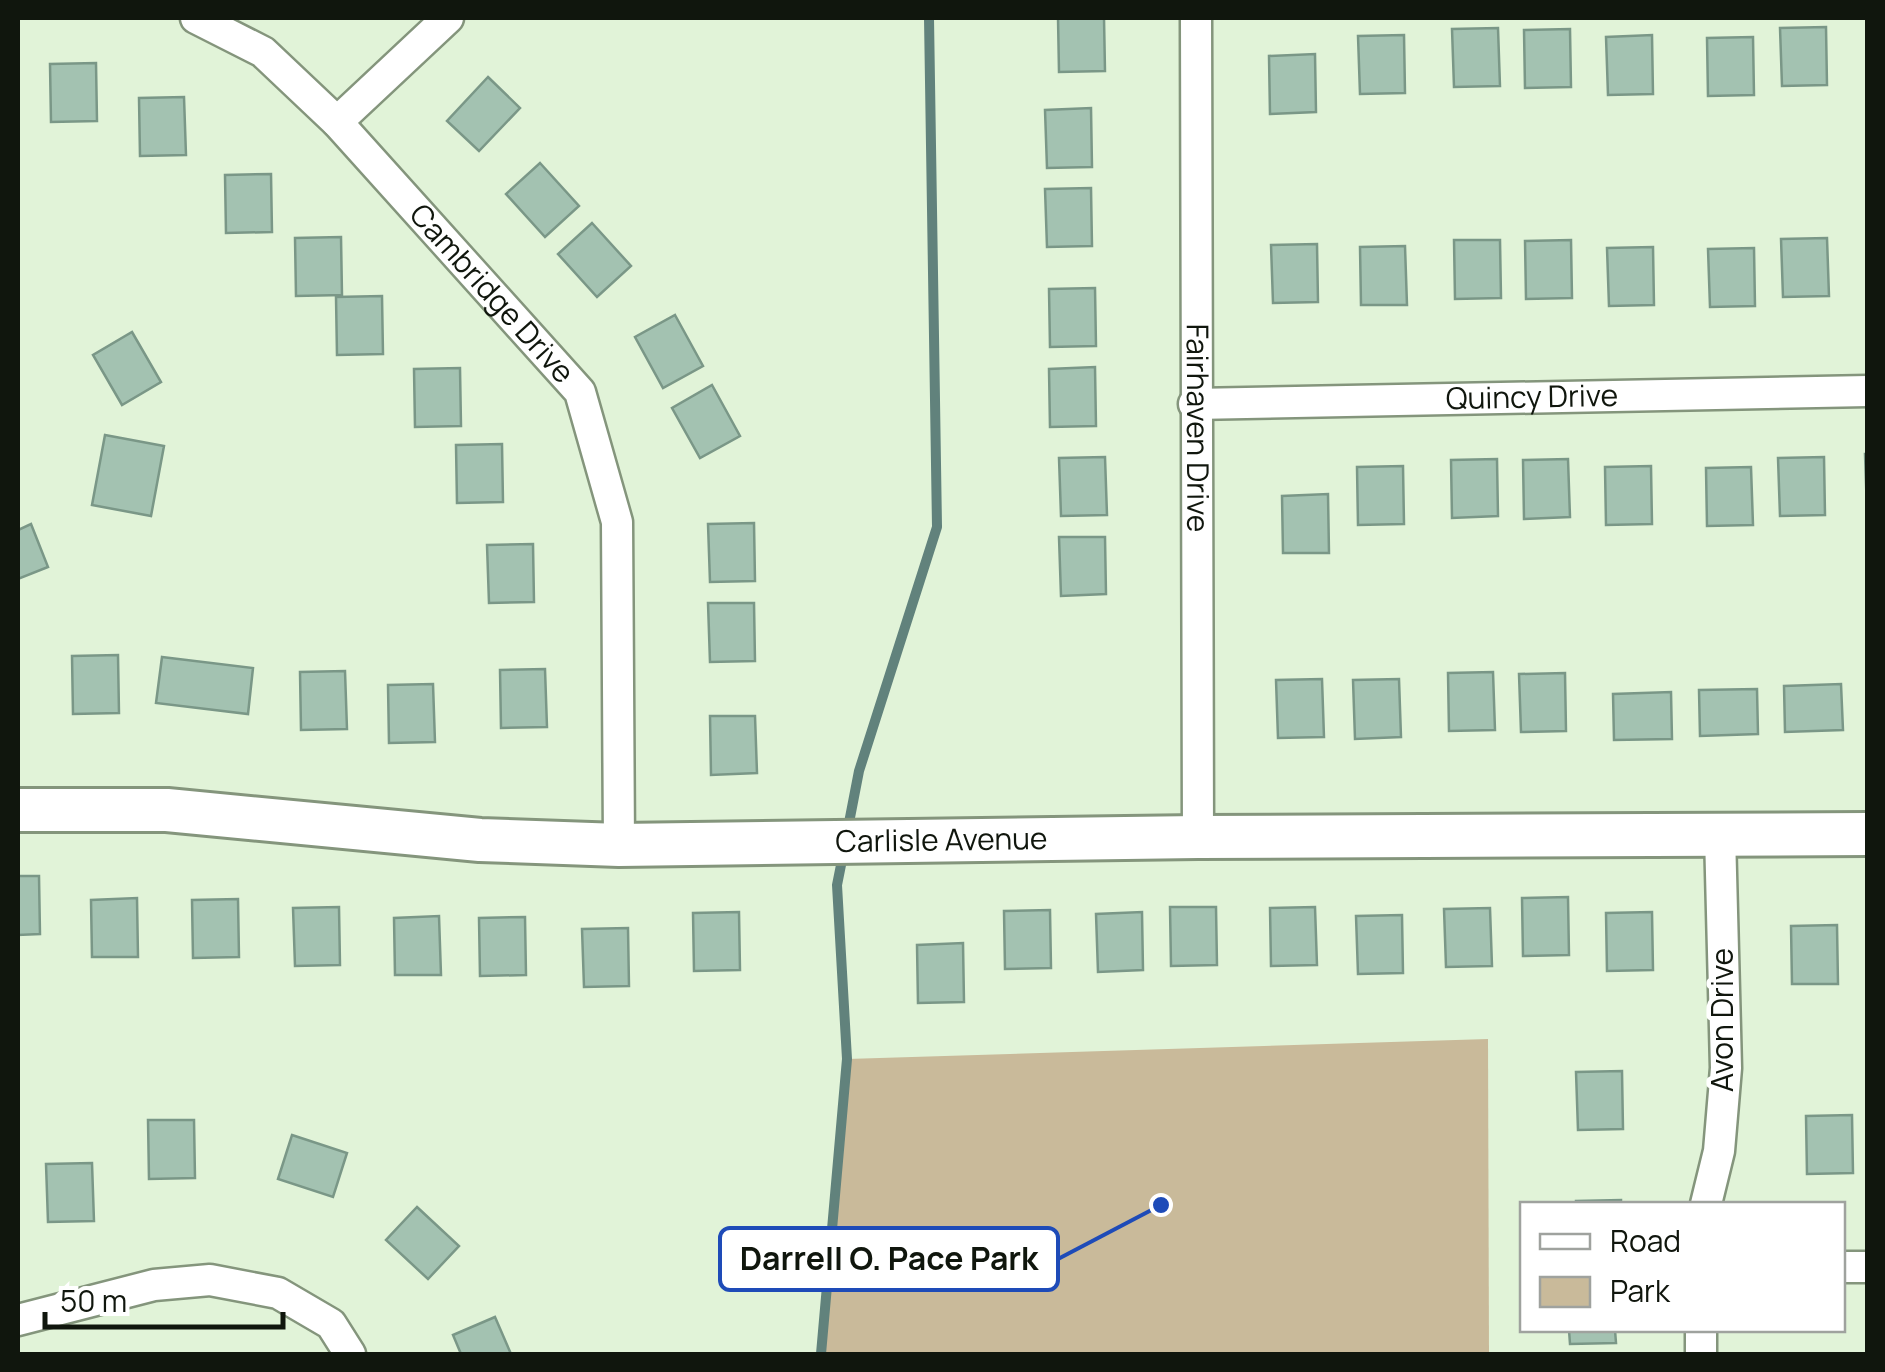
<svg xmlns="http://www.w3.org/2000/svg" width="1885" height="1372" font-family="Manrope,sans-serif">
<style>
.green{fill:#c9ba9a}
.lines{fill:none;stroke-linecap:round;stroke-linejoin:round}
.stream{stroke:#61827c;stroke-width:10}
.building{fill:#a3c2b1;stroke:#7a9787;stroke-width:2.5}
.street-casing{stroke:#84957c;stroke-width:35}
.secondary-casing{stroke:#84957c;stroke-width:48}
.street{stroke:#fff;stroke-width:30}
.secondary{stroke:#fff;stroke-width:42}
.labels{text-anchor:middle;stroke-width:9;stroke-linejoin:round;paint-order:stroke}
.street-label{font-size:30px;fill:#10160d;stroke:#fff}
.leader{fill:none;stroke:#1e4bb8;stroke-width:4}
.callout-dot{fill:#1e4bb8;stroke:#fff;stroke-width:4}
.callout{fill:#fff;stroke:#1e4bb8;stroke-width:4}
.callout-label{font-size:32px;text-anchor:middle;font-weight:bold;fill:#10160d}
</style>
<rect width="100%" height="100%" fill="#e1f3d8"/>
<!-- green -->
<polygon class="green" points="1488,1039 1489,1354 821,1354 847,1059"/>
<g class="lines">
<!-- stream -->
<g class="stream">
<polyline points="847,833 859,771 937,527 929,18"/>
<polyline points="821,1354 847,1059 837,885 844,850"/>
</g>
</g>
<!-- building -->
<g class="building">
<polygon points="1058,18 1104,18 1105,71 1059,72"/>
<polygon points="1826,27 1827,85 1782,86 1780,28"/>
<polygon points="1498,28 1500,86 1454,87 1452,29"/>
<polygon points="1570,29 1571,87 1525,88 1524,30"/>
<polygon points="1404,35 1405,93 1360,94 1358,36"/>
<polygon points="1652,35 1653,94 1608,95 1606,37"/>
<polygon points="1753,37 1754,95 1708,96 1707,38"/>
<polygon points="1315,54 1316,112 1270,114 1269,56"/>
<polygon points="96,63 97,121 51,122 50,64"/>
<polygon points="488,77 520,108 479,151 447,121"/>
<polygon points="184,97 186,155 140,156 139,98"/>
<polygon points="1091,108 1092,167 1047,168 1045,110"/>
<polygon points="540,163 579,206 545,237 506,194"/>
<polygon points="271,174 272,232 226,233 225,175"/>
<polygon points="1091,188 1092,246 1047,247 1045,189"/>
<polygon points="592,223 631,266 597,297 558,254"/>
<polygon points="341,237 342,295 296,296 295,238"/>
<polygon points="1827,238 1829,296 1783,297 1781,239"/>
<polygon points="1454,240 1500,240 1501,298 1455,299"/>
<polygon points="1571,240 1572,298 1526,299 1525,241"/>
<polygon points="1317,244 1318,302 1273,303 1271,245"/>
<polygon points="1405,246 1407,305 1361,305 1360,247"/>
<polygon points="1653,247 1654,305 1609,306 1607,248"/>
<polygon points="1754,248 1755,306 1710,307 1708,249"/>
<polygon points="1095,288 1096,346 1050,347 1049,289"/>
<polygon points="382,296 383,354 337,355 336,297"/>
<polygon points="675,315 703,366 663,388 635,337"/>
<polygon points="132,332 161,382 122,405 93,355"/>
<polygon points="1095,367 1096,426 1050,427 1049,369"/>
<polygon points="460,368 461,426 415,427 414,369"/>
<polygon points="712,385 740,436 700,458 672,408"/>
<polygon points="105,435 164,446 151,516 92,505"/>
<polygon points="502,444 503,502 457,503 456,445"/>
<polygon points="1865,454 1868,454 1868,512 1867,512"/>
<polygon points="1105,457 1107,515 1061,516 1059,458"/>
<polygon points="1824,457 1825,515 1780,516 1778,458"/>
<polygon points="1497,459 1498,516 1452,518 1451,460"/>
<polygon points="1568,459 1570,517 1524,519 1523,460"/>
<polygon points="1403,466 1404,524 1358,525 1357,467"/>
<polygon points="1651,466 1652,524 1606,525 1605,467"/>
<polygon points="1751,467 1753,525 1707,526 1706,468"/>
<polygon points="1328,494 1329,553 1283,553 1282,496"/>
<polygon points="754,523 755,581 710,582 708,524"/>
<polygon points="31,524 48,567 18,579 18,530"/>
<polygon points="1059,537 1105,537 1106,594 1061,596"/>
<polygon points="533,544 534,602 489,603 487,545"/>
<polygon points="708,603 754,603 755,661 710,662"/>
<polygon points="118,655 119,713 73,714 72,656"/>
<polygon points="162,657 253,668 248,714 156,703"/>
<polygon points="545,669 547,727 501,728 500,670"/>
<polygon points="345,671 347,729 301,730 300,672"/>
<polygon points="1493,672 1495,730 1449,731 1448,673"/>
<polygon points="1565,673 1566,731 1521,732 1519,674"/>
<polygon points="1322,679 1324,737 1278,738 1276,680"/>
<polygon points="1399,679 1401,737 1355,739 1353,680"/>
<polygon points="433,684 435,742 389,743 388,685"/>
<polygon points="1841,684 1843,730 1785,732 1784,686"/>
<polygon points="1757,689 1758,734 1700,736 1699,690"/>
<polygon points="1671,692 1672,739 1614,740 1613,694"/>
<polygon points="710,716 755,716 757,773 711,775"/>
<polygon points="18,876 39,876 40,934 18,935"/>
<polygon points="1568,897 1569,955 1523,956 1522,898"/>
<polygon points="137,898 138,957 92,957 91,900"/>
<polygon points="238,899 239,957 193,958 192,900"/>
<polygon points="339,907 340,965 295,966 293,908"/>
<polygon points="1170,907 1216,907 1217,965 1171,966"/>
<polygon points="1315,907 1317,965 1271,966 1270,908"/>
<polygon points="1490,908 1492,966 1446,967 1444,909"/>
<polygon points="1050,910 1051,968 1005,969 1004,911"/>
<polygon points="739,912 740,970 694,971 693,913"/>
<polygon points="1142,912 1143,970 1098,972 1096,914"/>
<polygon points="1652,912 1653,970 1607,971 1606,913"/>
<polygon points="1402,915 1403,973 1358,974 1356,916"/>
<polygon points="439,916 441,975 395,975 394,918"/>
<polygon points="525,917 526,975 480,976 479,918"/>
<polygon points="1837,925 1838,984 1792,984 1791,926"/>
<polygon points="628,928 629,986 584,987 582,929"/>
<polygon points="963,943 964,1002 918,1003 917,945"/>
<polygon points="1622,1071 1623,1129 1578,1130 1576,1072"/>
<polygon points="1852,1115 1853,1173 1807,1174 1806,1116"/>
<polygon points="148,1120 194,1120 195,1178 149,1179"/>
<polygon points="292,1135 347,1153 333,1197 278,1179"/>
<polygon points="92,1163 94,1221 48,1222 46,1164"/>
<polygon points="1621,1200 1621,1204 1576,1204 1576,1201"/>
<polygon points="417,1207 459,1246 428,1279 386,1240"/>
<polygon points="495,1317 511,1354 461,1354 453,1335"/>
<polygon points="1569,1330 1615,1330 1616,1343 1570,1344"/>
</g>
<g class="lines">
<defs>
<g id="street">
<path id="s1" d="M 196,18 L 263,52 L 337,122 L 580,392 L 617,522 L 619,845"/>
<path id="s2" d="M 1196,18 L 1198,837"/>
<polyline points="337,122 448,18"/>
<path id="s3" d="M 1194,404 L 1868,391"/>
<polyline points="1706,1204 1719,1151 1726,1068 1720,834"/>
<polyline points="1842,1267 1868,1267"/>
<polyline points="18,1320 154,1285 210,1280 278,1293 331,1324 350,1354"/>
<polyline points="1701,1354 1701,1330"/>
</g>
<g id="secondary">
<path id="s4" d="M 18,810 L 167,810 L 480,840 L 619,845 L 1198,837 L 1868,834"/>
</g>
</defs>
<!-- street casing -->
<use href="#street" class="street-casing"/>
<!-- secondary casing -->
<use href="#secondary" class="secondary-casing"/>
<!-- street -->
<use href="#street" class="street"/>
<!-- secondary -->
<use href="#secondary" class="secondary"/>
</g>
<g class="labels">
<!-- street labels -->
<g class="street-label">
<text dy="10" stroke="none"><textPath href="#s1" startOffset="408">Cambridge Drive</textPath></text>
<text dy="10" stroke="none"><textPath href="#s3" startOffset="338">Quincy Drive</textPath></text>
<text dy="10" stroke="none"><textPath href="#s2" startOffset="410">Fairhaven Drive</textPath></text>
<text dy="10" stroke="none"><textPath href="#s4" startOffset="925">Carlisle Avenue</textPath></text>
<text transform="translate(1723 1020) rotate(-90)" y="10">Avon Drive</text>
</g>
</g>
<!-- callouts -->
<path class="leader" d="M1161 1205L1058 1259"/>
<circle class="callout-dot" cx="1161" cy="1205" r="10"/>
<rect class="callout" x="720" y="1228" width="338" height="62" rx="10"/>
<g class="callout-label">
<text x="889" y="1270">Darrell O. Pace Park</text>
</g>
<!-- border -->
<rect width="1885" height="1372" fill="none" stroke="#10160d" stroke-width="40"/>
<!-- legend -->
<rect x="1520" y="1202" width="325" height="130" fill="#ffffff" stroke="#9fa29e" stroke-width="2.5"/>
<rect x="1540" y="1234" width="50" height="15" fill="#ffffff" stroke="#9fa29e" stroke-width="2.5"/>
<text x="1610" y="1252" font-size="30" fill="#10160d">Road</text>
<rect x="1540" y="1277" width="50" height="30" fill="#c9ba9a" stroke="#9fa29e" stroke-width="2.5"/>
<text x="1610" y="1302" font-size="30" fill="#10160d">Park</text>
<!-- scale -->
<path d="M45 1312v15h238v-15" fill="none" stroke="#10160d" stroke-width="5"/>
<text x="60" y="1312" font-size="30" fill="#10160d" stroke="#ffffff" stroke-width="8" paint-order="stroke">50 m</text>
</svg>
